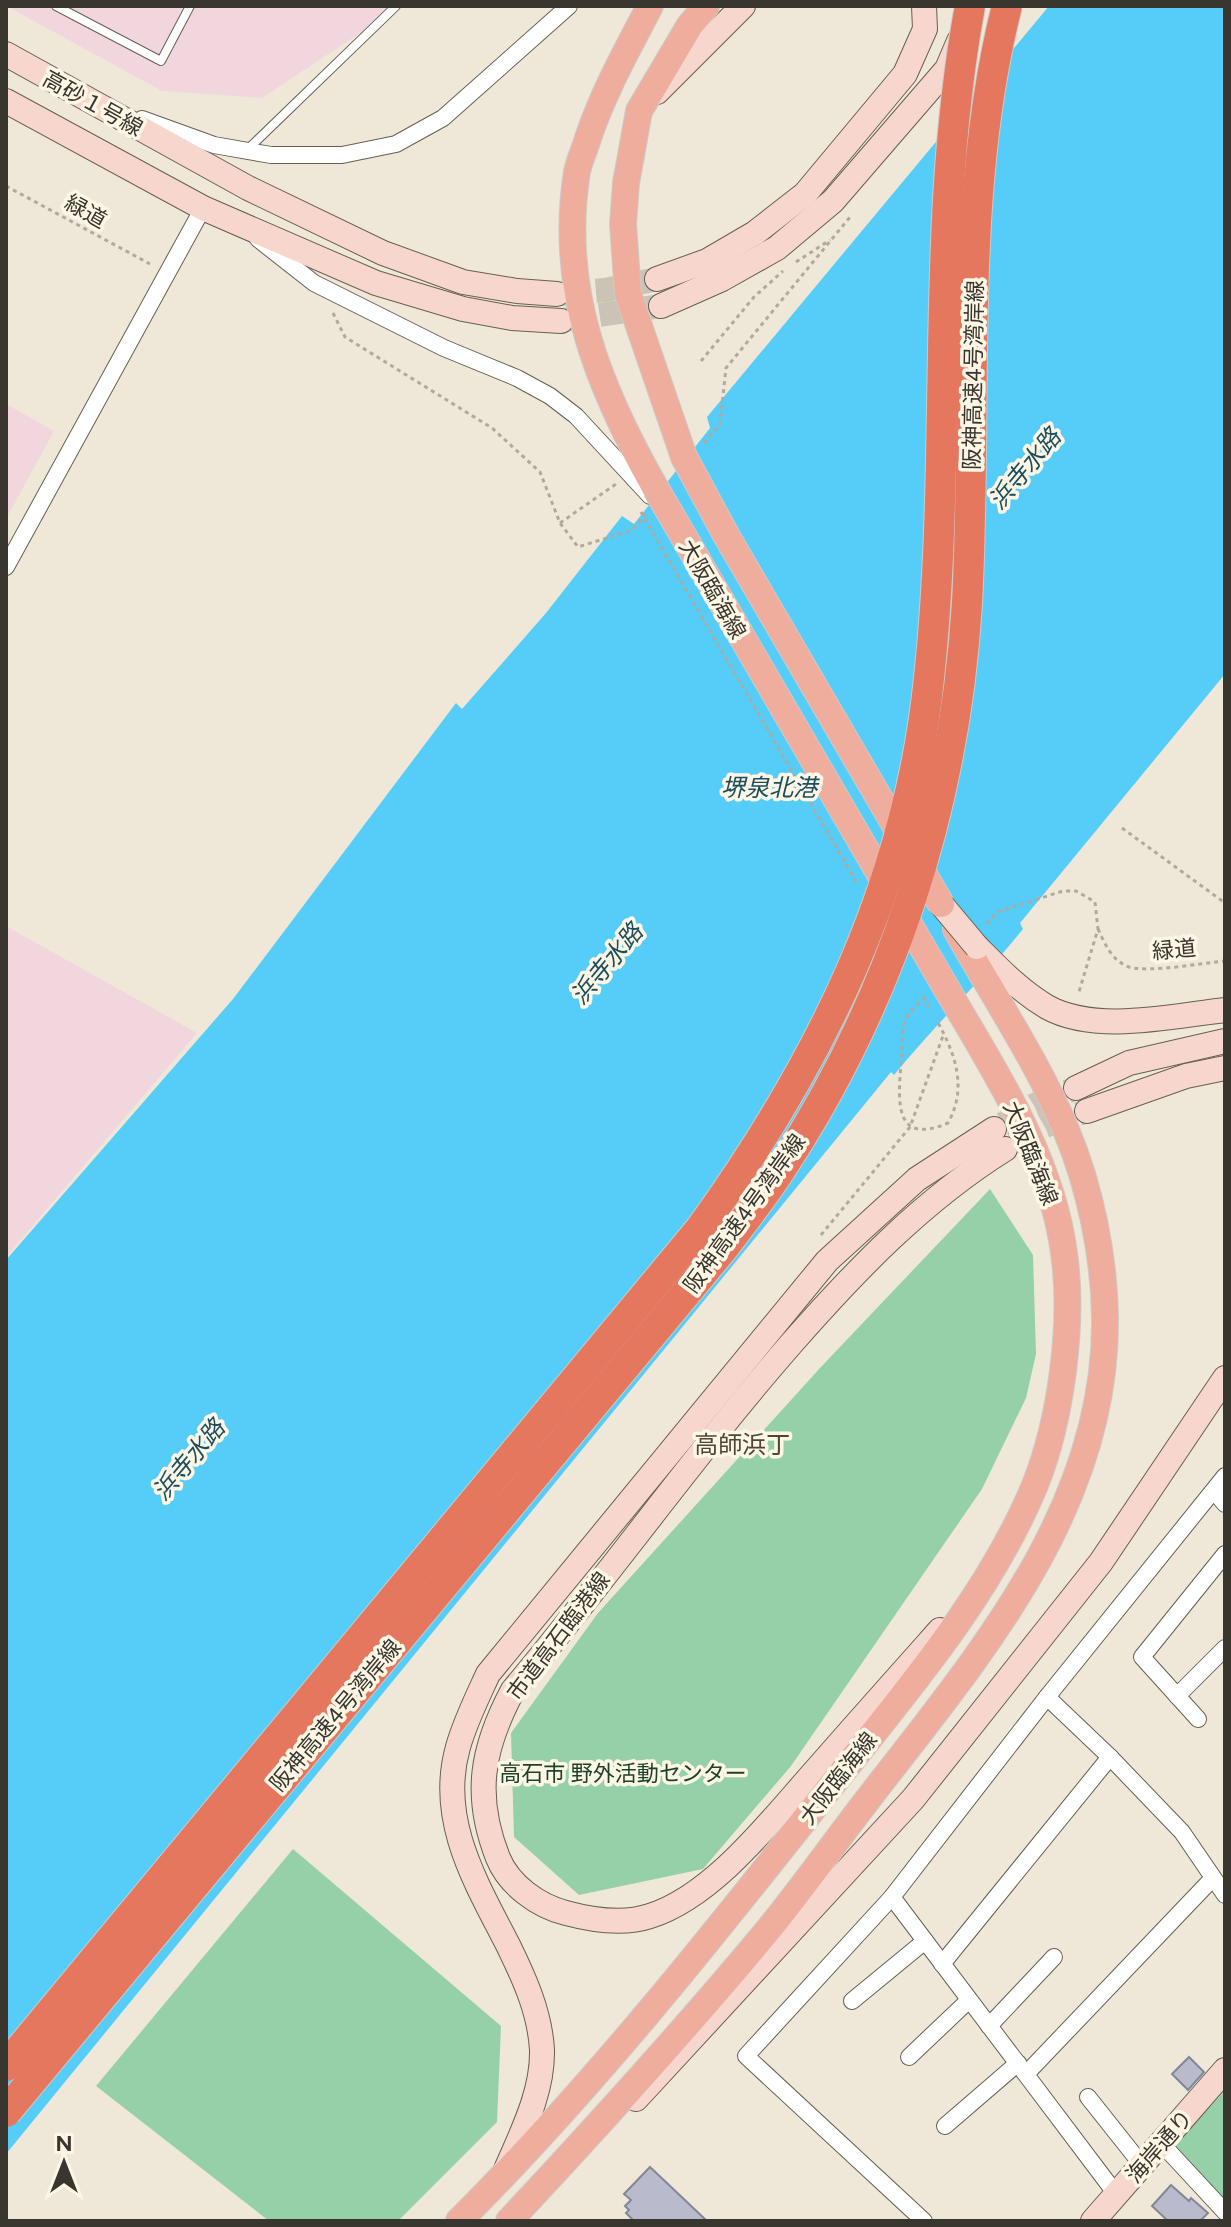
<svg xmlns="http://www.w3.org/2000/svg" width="1231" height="2227" font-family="Figtree,'Noto Sans JP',sans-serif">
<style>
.industrial{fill:#f1d7dd}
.green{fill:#96d0a9}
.water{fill:#56cdf9}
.building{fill:#b9bacb;stroke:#848695;stroke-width:2}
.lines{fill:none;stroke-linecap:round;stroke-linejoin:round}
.secondary-tunnel{stroke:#cbc4b6;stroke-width:24;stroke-dasharray:24 12;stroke-linecap:butt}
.lane-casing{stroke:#676052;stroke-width:10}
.street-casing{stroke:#676052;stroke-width:18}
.secondary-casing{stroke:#676052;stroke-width:26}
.primary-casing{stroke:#cccbc9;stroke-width:28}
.path{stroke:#b0aa9e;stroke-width:3;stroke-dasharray:4 4;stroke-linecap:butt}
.lane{stroke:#fff;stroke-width:8}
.street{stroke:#fff;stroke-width:16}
.secondary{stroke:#f7d6ce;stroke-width:24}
.primary{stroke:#efad9e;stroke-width:26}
.secondary-bridge-casing{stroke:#676052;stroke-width:26;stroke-linecap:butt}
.primary-bridge-casing{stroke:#cccbc9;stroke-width:28;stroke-linecap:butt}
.highway-bridge-casing{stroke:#cccbc9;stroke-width:32;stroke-linecap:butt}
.path-bridge{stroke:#b0aa9e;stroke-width:3;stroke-dasharray:4 4;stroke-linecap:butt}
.secondary-bridge{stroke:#f7d6ce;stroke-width:24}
.primary-bridge{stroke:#efad9e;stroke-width:26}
.highway-bridge{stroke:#e4775d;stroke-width:30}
.labels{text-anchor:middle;stroke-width:7;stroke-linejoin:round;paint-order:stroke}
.street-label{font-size:22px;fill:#393630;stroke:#fdf6e5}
.park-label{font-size:22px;fill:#1c422b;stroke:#fdf6e5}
.water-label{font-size:24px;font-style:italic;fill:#1c4e60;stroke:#fdf6e5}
.neighbourhood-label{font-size:24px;fill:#4d473a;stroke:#fdf6e5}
</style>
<rect width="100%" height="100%" fill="#efe8d8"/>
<!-- industrial -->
<g class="industrial">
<polygon points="6,6 401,6 262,98 162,91"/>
<polygon points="6,404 54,431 6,519"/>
<polygon points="6,926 197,1033 6,1257"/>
</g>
<!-- green -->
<g class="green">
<polygon points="990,1189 1033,1255 1036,1354 1026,1398 982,1489 791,1766 703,1869 579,1895 514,1837 511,1733 598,1613 820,1368"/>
<polygon points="293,1849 501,2026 497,2122 398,2221 269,2221 96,2086"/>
<polygon points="1225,2091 1225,2206 1172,2148"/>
</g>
<!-- water -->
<path class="water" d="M 1049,6 L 1225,6 L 1225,674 L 1020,923 L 1023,929 C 983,979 935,1025 894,1075 L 891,1072 L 6,2154 L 6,1260 L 233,999 L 456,703 L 462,709 L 546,613 L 622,516 L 634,524 L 710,428 L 707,417 Z"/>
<!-- building -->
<g class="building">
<polygon points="1189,2057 1204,2072 1188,2090 1172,2074"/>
<polygon points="650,2167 707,2221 634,2221 626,2213 629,2210 625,2206 631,2200 624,2194"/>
<polygon points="1171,2185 1189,2201 1191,2198 1208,2213 1200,2221 1168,2221 1152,2206"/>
</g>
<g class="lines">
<!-- secondary-tunnel -->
<g class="secondary-tunnel">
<polyline points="560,294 605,290 657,279"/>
<polyline points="564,320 661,306"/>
<polyline points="1003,1124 1034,1105 1076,1088"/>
<polyline points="1013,1144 1045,1126 1087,1111"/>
</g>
<defs>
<g id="lane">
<polyline points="56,6 161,61 190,6"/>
<polyline points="247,150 396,6"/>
</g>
<g id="street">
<polyline points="142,119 214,145 271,155 342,155 396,144 443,118 569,6"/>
<polyline points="258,239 314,283 444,348 517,378 550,396 576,416 650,496"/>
<polyline points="6,567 203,208"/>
<polyline points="1214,1491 1225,1504"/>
<polyline points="1177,1696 1225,1648"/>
<polyline points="1047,1697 1110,1757 1182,1832 1225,1895"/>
<polyline points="1198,1719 1142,1657 1225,1554"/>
<polyline points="892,1897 1116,2194"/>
<polyline points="942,1964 1110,1757"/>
<polyline points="852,2001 925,1941"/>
<polyline points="989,2026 1054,1957"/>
<polyline points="909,2057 969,2000"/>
<polyline points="1026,2074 1213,1878"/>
<polyline points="1088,2097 1142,2165"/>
<polyline points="945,2126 1018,2063"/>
<polyline points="1161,2143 1225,2212"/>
<polyline points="924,2221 746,2056 892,1897 1047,1697 1225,1476"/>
</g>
<g id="secondary">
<polyline points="6,54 248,188 383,253 463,282 517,291 557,294"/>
<polyline points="657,92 743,6"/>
<polyline points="6,101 203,208 376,283 463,309 512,318 561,321"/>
<polyline points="657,279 707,261 755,233 805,194 905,74 925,29 924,6"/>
<polyline points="661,306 722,279 777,248 833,201 947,69 959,41"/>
<path d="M 977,947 C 999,969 1020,991 1047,1007 C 1096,1034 1172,1016 1225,1010"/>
<polyline points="1076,1088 1129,1063 1225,1041"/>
<polyline points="1087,1111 1186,1076 1225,1068"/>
<path d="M 940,1630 C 899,1676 857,1723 816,1770 C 772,1819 714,1896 650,1916 C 623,1925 592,1920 566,1913 C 538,1906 509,1885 498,1858 C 473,1795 482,1748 513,1690 C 608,1577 693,1456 791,1344 C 855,1271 922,1201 1005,1149"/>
<polyline points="636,2099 913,1799 1101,1562 1225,1378"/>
<path d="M 505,2172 C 521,2134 543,2093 542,2050 C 540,2013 525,1980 509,1947 C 477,1884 437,1821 458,1747 C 465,1722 477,1698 488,1674 L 827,1261 L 917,1179 L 994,1129"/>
<polyline points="1093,2221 1225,2070"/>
</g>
<g id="primary">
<path d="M 650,6 C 627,50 604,91 588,138 C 585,149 579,161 577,172 C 558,290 599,389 656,489"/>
<polyline points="684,457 628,294 623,224 626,183 639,111 690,25 706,6"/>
<path d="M 459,2221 C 591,2089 708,1942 824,1795 C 899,1700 988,1599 1035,1485 C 1061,1420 1074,1323 1064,1253 C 1051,1155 993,1069 945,986"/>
<path d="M 509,2221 C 596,2128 682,2033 764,1935 C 798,1894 829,1850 862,1807 C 973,1662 1108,1512 1105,1317 C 1104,1255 1090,1187 1066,1130 C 1038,1062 992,994 956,929"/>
</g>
</defs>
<!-- lane casing -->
<use href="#lane" class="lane-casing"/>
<!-- street casing -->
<use href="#street" class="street-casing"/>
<!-- secondary casing -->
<use href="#secondary" class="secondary-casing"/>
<!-- primary casing -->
<use href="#primary" class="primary-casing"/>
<!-- path -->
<g class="path">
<polyline points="6,186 150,264"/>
<polyline points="796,262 830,240"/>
<polyline points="333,313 345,337 492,428 540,472 560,523 578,547 632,530 646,514"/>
<polyline points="701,361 754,297 783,271"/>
<polyline points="704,443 720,424 726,368 850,217"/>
<polyline points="560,523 616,484"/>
<polyline points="1122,828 1225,903"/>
<polyline points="987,924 997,912 1063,891 1076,891 1095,902 1098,929 1078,995"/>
<path d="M 1098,929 C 1105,944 1112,961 1129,967 C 1147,973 1204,963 1225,961"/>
<path d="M 925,997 C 919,1003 908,1012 905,1021 C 901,1033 903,1051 901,1064 C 898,1102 894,1146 948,1123 C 968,1087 955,1053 936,1019"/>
<polyline points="821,1235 910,1127 944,1033"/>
</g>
<!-- lane -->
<use href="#lane" class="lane"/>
<!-- street -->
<use href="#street" class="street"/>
<!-- secondary -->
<use href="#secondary" class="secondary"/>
<!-- primary -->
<use href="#primary" class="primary"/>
<defs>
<polyline id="secondary-bridge" points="941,904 977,947"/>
<g id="primary-bridge">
<polyline points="684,457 726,535 941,904"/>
<polyline points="656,489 945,986"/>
</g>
<g id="highway-bridge">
<path d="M 6,2066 L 701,1228 C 821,1061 908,885 929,678 C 953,454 929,228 970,6"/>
<path d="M 6,2112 L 725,1246 C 743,1222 762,1198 779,1172 C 891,1003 955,806 967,603 C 978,406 958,198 1007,6"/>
</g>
</defs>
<!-- secondary-bridge casing -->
<use href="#secondary-bridge" class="secondary-bridge-casing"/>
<!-- primary-bridge casing -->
<use href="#primary-bridge" class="primary-bridge-casing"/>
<!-- highway-bridge casing -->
<use href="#highway-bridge" class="highway-bridge-casing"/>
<!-- path-bridge -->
<g class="path-bridge">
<polyline points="641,512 857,883"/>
<polyline points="923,997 929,1007"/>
</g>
<!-- secondary-bridge -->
<use href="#secondary-bridge" class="secondary-bridge"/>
<!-- primary-bridge -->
<use href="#primary-bridge" class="primary-bridge"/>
<!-- highway-bridge -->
<use href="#highway-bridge" class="highway-bridge"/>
</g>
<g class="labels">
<!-- street labels -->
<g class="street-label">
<text transform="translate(93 103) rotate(29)" y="8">高砂１号線</text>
<text transform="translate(86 211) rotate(29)" y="8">緑道</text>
<text transform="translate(973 375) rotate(-89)" y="8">阪神高速4号湾岸線</text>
<text transform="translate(713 589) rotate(60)" y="8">大阪臨海線</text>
<text transform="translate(1174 949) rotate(-5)" y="8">緑道</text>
<text transform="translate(1031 1153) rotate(68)" y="8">大阪臨海線</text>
<text transform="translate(744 1213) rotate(-54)" y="8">阪神高速4号湾岸線</text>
<text transform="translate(558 1636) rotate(-53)" y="8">市道高石臨港線</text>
<text transform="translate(335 1715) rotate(-50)" y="8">阪神高速4号湾岸線</text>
<text transform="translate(838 1778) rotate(-52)" y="8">大阪臨海線</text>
<text transform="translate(1159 2146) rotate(-49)" y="8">海岸通り</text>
</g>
<!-- park labels -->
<g class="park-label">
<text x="623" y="1781">高石市 野外活動センター</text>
</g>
<!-- water labels -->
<g class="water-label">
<text transform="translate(1025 469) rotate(-50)" y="8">浜寺水路</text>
<text x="769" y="796">堺泉北港</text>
<text transform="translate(607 964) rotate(-50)" y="8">浜寺水路</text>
<text transform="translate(189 1460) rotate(-50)" y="8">浜寺水路</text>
</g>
<!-- neighbourhood labels -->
<g class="neighbourhood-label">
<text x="742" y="1453">高師浜丁</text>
</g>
</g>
<!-- border -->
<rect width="1231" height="2227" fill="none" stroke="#393630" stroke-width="16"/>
<!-- north arrow -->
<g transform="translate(64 2163)" stroke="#fdf6e5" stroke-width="6" paint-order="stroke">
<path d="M0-6L14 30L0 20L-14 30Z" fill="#393630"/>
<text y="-12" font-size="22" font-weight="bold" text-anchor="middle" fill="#393630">N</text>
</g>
</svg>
